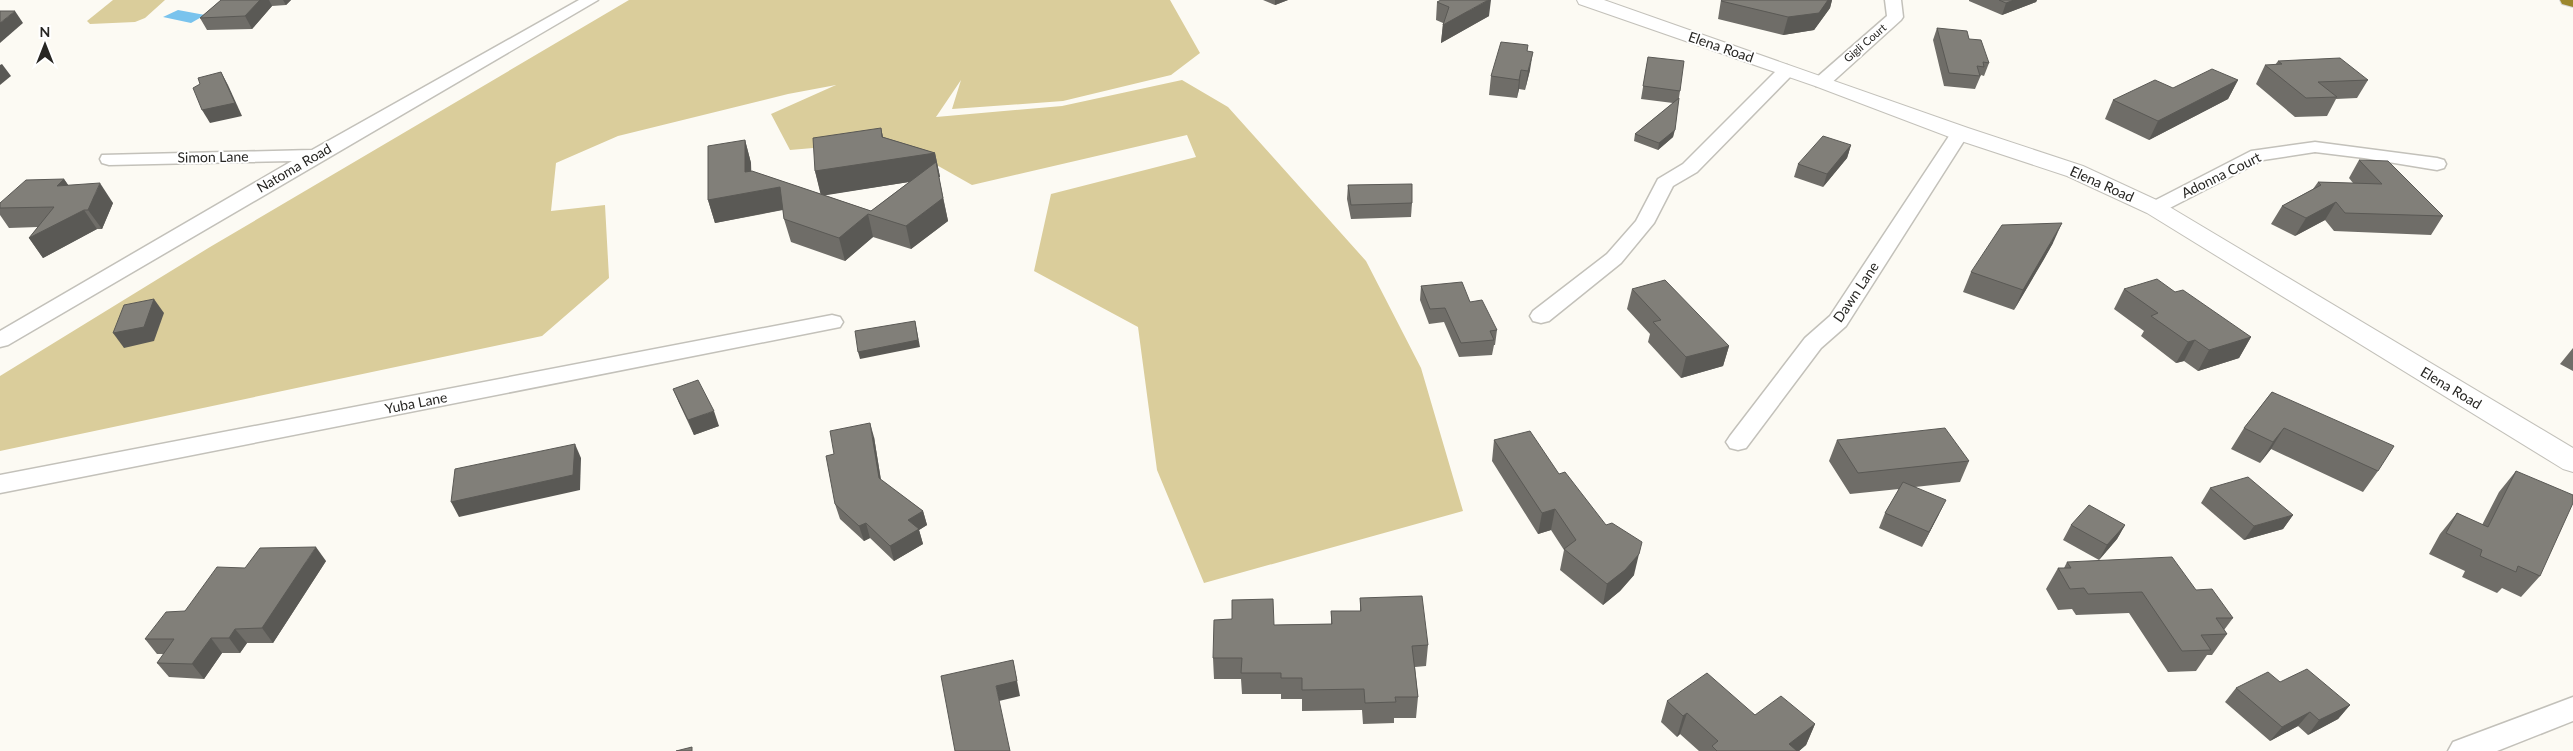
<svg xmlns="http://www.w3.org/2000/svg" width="2573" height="751" font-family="Lato,sans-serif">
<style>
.green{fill:#dacd9b}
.water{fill:#79c3ed}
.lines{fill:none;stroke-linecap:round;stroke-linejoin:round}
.minor-casing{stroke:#c3c1ba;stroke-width:3}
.tertiary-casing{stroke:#c3c1ba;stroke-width:2}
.motorway-casing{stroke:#d8d8d7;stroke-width:2}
.minor{fill:#fff;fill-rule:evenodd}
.tertiary{fill:#fff;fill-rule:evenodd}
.motorway{fill:#9c872d;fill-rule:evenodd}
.wall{fill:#6f6d68;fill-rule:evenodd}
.shaded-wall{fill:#5a5955}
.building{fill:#817f79;stroke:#5a5955}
.labels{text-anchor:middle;stroke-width:4;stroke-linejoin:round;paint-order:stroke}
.far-street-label{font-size:11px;fill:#272623;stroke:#fff}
.street-label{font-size:14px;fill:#272623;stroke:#fff}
</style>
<rect width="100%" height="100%" fill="#fcfaf3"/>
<!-- green -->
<g class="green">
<polygon points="113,0 165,0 145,18 135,22 90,24 87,21"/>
<polygon points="629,0 1170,0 1200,53 1171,75 1063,101 952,109 961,80 936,117 1062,106 1182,80 1228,107 1366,261 1421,368 1463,511 1204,583 1157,470 1138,327 1034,271 1051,194 1196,157 1187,135 972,185 894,141 790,150 771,114 836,85 788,94 618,136 556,163 551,211 605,205 609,278 542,336 0,451 0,376 210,247"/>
</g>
<!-- water -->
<polygon class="water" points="178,10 205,15 191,23 163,17"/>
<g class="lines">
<defs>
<g id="minor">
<polygon points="579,0 598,0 8,345 0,347 0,331 292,161 109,165 102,163 100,159 102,155 312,150"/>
<polygon points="1885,0 1901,0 1903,17 1901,20 1828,86 1816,86 1813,82 1816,78 1887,16"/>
<polygon points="1787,65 1795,70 1793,74 1697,172 1673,186 1654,223 1621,263 1549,321 1541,323 1533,321 1530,316 1533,311 1607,254 1636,221 1658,179 1683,164 1781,66"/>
<polygon points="1960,128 1966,129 1969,133 1846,326 1821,348 1746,448 1738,450 1730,448 1726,442 1730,436 1805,338 1830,316 1951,133 1954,129"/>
<polygon points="2315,142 2437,158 2444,160 2446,164 2444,168 2437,170 2364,158 2315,152 2263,160 2162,212 2148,212 2145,208 2148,204 2251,151"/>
<polygon points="832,315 840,317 843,322 840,327 0,493 0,475"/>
<polygon points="2573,697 2573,721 2497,751 2448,751 2453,742"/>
</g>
<polygon id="tertiary" points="1577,0 1604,0 1968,128 2083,166 2163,203 2573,448 2573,472 2563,469 2147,213 2067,176 1952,138 1815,86 1579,4"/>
<polygon id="motorway" points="2560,0 2573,0 2573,7 2562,4"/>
</defs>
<!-- minor casing -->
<use href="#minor" class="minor-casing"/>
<!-- tertiary casing -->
<use href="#tertiary" class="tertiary-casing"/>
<!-- motorway casing -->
<use href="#motorway" class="motorway-casing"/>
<!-- minor -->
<use href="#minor" class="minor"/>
<!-- tertiary -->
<use href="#tertiary" class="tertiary"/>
<!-- motorway -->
<use href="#motorway" class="motorway"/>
</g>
<!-- wall -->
<g class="wall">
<polygon points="221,0 291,0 286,5 272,6 252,29 207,30 200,18"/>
<polygon points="1263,0 1288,0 1275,5"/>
<polygon points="1721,0 1832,0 1830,8 1814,30 1783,35 1718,19"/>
<polygon points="1969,0 2037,0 2036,2 2002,15 1969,1"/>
<polygon points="1437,2 1489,16 1441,43 1443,23 1436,20"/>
<polygon points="1937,28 1969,39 1989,63 1984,76 1981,75 1975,89 1944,86 1933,40"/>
<polygon points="1527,51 1530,70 1525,90 1519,89 1517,98 1489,95 1491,76"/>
<polygon points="1648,57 1680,91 1673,137 1658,150 1634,141 1635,134 1673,103 1641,99"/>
<polygon points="2278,61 2368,80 2357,98 2336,99 2327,116 2295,117 2256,84 2265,65 2275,65"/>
<polygon points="2238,80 2228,99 2149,140 2105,119 2113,100 2173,88"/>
<path d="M 881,128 L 883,137 L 935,153 L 940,177 L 939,177 L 948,221 L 911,249 L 873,237 L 845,261 L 791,242 L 784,219 L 783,210 L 715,223 L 708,200 L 745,140 L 751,163 L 751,171 L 821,194 L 815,171 ZM 909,182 L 871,211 L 824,195 Z"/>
<polygon points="1851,145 1847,158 1823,187 1794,177 1798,164"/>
<polygon points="2359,160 2443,216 2431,235 2334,231 2325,220 2295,236 2271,224 2282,206 2313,189 2318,182 2353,183 2349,178"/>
<polygon points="64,179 68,185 113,203 102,229 97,229 43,258 29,238 38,227 9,228 0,215 0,203"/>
<polygon points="1348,185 1412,203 1411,217 1351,219 1347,199"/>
<polygon points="2053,243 2014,310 1963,292 1971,272"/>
<polygon points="1421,286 1470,302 1497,330 1495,345 1494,345 1492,355 1459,357 1444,322 1429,324 1420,300"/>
<polygon points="1632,289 1729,346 1723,366 1681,378 1648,342 1650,334 1627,309"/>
<polygon points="2124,289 2175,292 2251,337 2239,358 2198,371 2184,361 2176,363 2141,336 2144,331 2114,309"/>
<polygon points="2573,348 2573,371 2560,364"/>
<polygon points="673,389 719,426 694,435 679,403"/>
<polygon points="2272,392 2378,471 2363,492 2271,449 2260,463 2231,449 2244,428"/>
<polygon points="874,437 881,480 923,511 927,525 919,530 923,544 894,561 870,538 864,541 840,519 835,504 834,454"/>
<polygon points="1494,440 1559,474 1634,575 1620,591 1603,605 1560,570 1564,550 1551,530 1538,534 1492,461"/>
<polygon points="1837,440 1969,461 1960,482 1915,487 1939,514 1922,547 1879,528 1885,513 1899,489 1850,494 1829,461"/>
<polygon points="2516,471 2540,576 2521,597 2502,588 2497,593 2462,577 2465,571 2429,554 2440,534 2457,513 2482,525 2499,492"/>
<polygon points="2210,488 2293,515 2283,529 2244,540 2201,503"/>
<polygon points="2071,525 2125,525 2117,539 2099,560 2063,540"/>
<polygon points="326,561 273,643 247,643 240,653 222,653 204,679 169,677 157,663 164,654 157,654 145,639 245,568"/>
<polygon points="2067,562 2196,590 2233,618 2224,630 2227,634 2212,655 2207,655 2196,671 2168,672 2129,613 2076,615 2072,609 2058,610 2046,589 2058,568 2064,568"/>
<polygon points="1360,598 1428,645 1426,666 1415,667 1418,697 1416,718 1394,718 1394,723 1363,724 1362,710 1302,711 1302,699 1281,699 1281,694 1242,694 1241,679 1214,679 1213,658 1232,619 1274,625 1331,624 1331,611 1360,611"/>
<polygon points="2280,682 2350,705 2338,719 2308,735 2298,726 2270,741 2225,702 2236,688"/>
<polygon points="1667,701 1755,715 1815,724 1806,745 1799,751 1699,751 1680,734 1677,737 1661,722"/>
</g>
<!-- shaded-wall -->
<g class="shaded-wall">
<polygon points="260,0 269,0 272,6 252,29 245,16"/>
<polygon points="283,0 291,0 286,5"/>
<polygon points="1275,0 1288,0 1275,5"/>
<polygon points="1488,0 1491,0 1489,16 1441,43 1443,25"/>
<polygon points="1828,0 1832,0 1830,8 1814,30 1783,35 1788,17"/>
<polygon points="2014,0 2037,0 2036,2 2002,15 2006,3"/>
<polygon points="15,11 23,23 0,43 0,23"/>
<polygon points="1533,52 1530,70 1525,90 1528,71"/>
<polygon points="2,64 11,76 0,85 0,65"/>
<polygon points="1521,70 1519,89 1517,98 1519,80"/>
<polygon points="221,72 228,85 242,116 210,123 202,110"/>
<polygon points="2238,80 2228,99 2149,140 2158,121"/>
<polygon points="881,128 886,152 935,153 940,177 821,196 815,171 882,137"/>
<polygon points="1675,130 1673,137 1658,150 1659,143"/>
<polygon points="745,140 751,163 752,192 780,187 786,209 715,223 708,200 745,172"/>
<polygon points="1851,145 1847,158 1823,187 1827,174"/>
<polygon points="64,179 77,198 57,186"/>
<polygon points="100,183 113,203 102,229 88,210"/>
<polygon points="943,198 948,221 911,249 906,226"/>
<polygon points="2336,202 2325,220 2295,236 2306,218"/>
<polygon points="84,210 97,229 43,258 29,238"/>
<polygon points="868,214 873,237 845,261 839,238"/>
<polygon points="2062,223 2053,243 2043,261 2014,310 2023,290"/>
<polygon points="154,299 164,313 154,341 124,348 113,333"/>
<polygon points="915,321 920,347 860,359 858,352"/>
<polygon points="2251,337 2239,358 2198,371 2209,350"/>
<polygon points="2195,340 2184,361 2176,363 2188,342"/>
<polygon points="1729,346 1723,366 1681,378 1686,357"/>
<polygon points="714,411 719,426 694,435 688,420"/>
<polygon points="870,423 874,437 883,493 879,478"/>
<polygon points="2284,428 2271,449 2260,463 2273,442"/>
<polygon points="575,444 581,458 580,490 459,517 451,502"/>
<polygon points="1946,500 1939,514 1922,547 1929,532"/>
<polygon points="1555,509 1551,530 1538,534 1542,513"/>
<polygon points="923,511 927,525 919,530 923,544 894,561 890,546 908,520"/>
<polygon points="2293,515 2283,529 2244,540 2254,526"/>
<polygon points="866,523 870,538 864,541 859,526"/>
<polygon points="2125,525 2117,539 2099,560 2107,545"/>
<polygon points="316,547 326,561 273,643 262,628"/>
<polygon points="1639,554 1634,575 1620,591 1603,605 1607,584"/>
<polygon points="235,629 247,643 240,653 229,638"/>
<polygon points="211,638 222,653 204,679 192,664"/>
<polygon points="1013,660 1020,696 999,701 996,686"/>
<polygon points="2350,705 2338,719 2308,735 2319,720"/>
<polygon points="2310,712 2298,726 2270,741 2282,727"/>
<polygon points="1687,713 1680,734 1677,737 1683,716"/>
<polygon points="1815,724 1806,745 1799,751 1786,751 1789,744"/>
</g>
<!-- building -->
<g class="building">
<polygon points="221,0 260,0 245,16 200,18"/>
<polygon points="1441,0 1488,0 1443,25 1449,7 1437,2"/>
<polygon points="1722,0 1828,0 1819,13 1788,17 1721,1"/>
<polygon points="1999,0 2014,0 2006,3"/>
<polygon points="0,11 15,11 0,23"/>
<polygon points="1937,28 1967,31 1969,39 1981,40 1989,63 1983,62 1984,67 1977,66 1980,76 1949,73"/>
<polygon points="1501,42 1528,45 1527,51 1533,52 1528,71 1521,70 1519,80 1491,76"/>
<polygon points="1648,57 1684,61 1680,91 1643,86"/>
<polygon points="2340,58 2368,80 2318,82 2337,97 2306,98 2265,65 2282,64 2278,61"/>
<polygon points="2212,69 2238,80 2158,121 2113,100 2155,80 2173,88"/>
<polygon points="221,72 235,103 202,110 193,88 200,84 198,78"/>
<polygon points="1679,98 1675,130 1659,143 1635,134"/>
<polygon points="881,128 882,137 935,153 815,171 813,138"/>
<polygon points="1823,136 1851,145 1827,174 1798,164"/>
<polygon points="745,140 745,172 752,171 871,211 936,162 943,198 906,226 868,214 839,238 784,219 780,187 708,200 708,146"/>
<polygon points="2359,160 2388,161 2443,216 2345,213 2336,202 2306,218 2282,206 2321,185 2318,182 2382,184"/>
<polygon points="64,179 57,186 100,183 88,210 84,210 29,238 54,207 0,208 0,203 26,180"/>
<polygon points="1412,184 1412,203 1351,205 1348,185"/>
<polygon points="2062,223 2023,290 1971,272 2002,225"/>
<polygon points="2157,279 2175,292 2183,290 2251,337 2209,350 2195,340 2188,342 2151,316 2158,313 2124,289"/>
<polygon points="1665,280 1729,346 1686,357 1653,322 1661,320 1632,289"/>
<polygon points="1462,282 1470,302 1482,300 1497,330 1490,331 1494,340 1461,343 1445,308 1430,309 1421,286"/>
<polygon points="154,299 144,327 113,333 124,305"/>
<polygon points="915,321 918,340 858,352 855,331"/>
<polygon points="698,380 714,411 688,420 673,389"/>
<polygon points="2272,392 2394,446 2378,471 2284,428 2273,442 2244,428"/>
<polygon points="870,423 879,478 923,511 908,520 919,529 890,546 866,523 859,526 835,504 826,456 834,454 830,431"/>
<polygon points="1945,428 1969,461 1858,473 1837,440"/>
<polygon points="1530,431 1559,474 1565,472 1606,525 1612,523 1642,542 1639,554 1625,570 1607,584 1564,549 1576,540 1555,509 1542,513 1494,440"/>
<polygon points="575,444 573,475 451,502 455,469"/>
<polygon points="2516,471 2573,495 2573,503 2540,576 2518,566 2516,572 2480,556 2482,550 2446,533 2457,513 2488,527"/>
<polygon points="2248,477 2293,515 2254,526 2210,488"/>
<polygon points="1903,482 1946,500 1929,532 1885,513"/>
<polygon points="2089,505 2125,525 2107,545 2071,525"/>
<polygon points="316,547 262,628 235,629 229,638 211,638 192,664 157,663 174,639 145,639 166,612 185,611 217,567 245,568 260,548"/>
<polygon points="2172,557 2196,590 2212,589 2233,618 2216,618 2227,634 2201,635 2211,650 2182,651 2142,592 2088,594 2084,588 2070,589 2058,568 2071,568 2067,562"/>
<polygon points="1422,596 1428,645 1412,646 1418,697 1395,697 1396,702 1365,703 1364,689 1302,690 1302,678 1281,678 1281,673 1241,673 1242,658 1213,658 1214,620 1232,619 1232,600 1273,599 1274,625 1332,624 1331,611 1361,611 1360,598"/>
<polygon points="1013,660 1017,681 996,686 1010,751 955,751 941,676"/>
<polygon points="2307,669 2350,705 2319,720 2310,712 2282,727 2236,688 2268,672 2280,682"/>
<polygon points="1707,673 1755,715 1781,696 1815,724 1789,744 1797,751 1717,751 1712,746 1718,741 1687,713 1683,716 1667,701"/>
<polygon points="692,747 692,751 676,751"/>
</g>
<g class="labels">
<!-- far-street labels -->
<g class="far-street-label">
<text transform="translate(1865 43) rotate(-41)" y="4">Gigli Court</text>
</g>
<!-- street labels -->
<g class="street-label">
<text transform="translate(1721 47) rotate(19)" y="5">Elena Road</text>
<text transform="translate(213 157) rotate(-1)" y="5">Simon Lane</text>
<text transform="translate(294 168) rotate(-30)" y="5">Natoma Road</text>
<text transform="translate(2221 175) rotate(-26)" y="5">Adonna Court</text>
<text transform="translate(2102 184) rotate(24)" y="5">Elena Road</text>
<text transform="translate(1856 292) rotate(-56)" y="5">Dawn Lane</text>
<text transform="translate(2451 388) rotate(31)" y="5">Elena Road</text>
<text transform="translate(416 403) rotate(-11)" y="5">Yuba Lane</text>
</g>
</g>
<!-- north arrow -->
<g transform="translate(45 45)" stroke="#ffffff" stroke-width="4" paint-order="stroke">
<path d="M0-4L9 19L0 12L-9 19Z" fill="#272623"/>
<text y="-8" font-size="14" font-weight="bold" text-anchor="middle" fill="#272623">N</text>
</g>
</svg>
